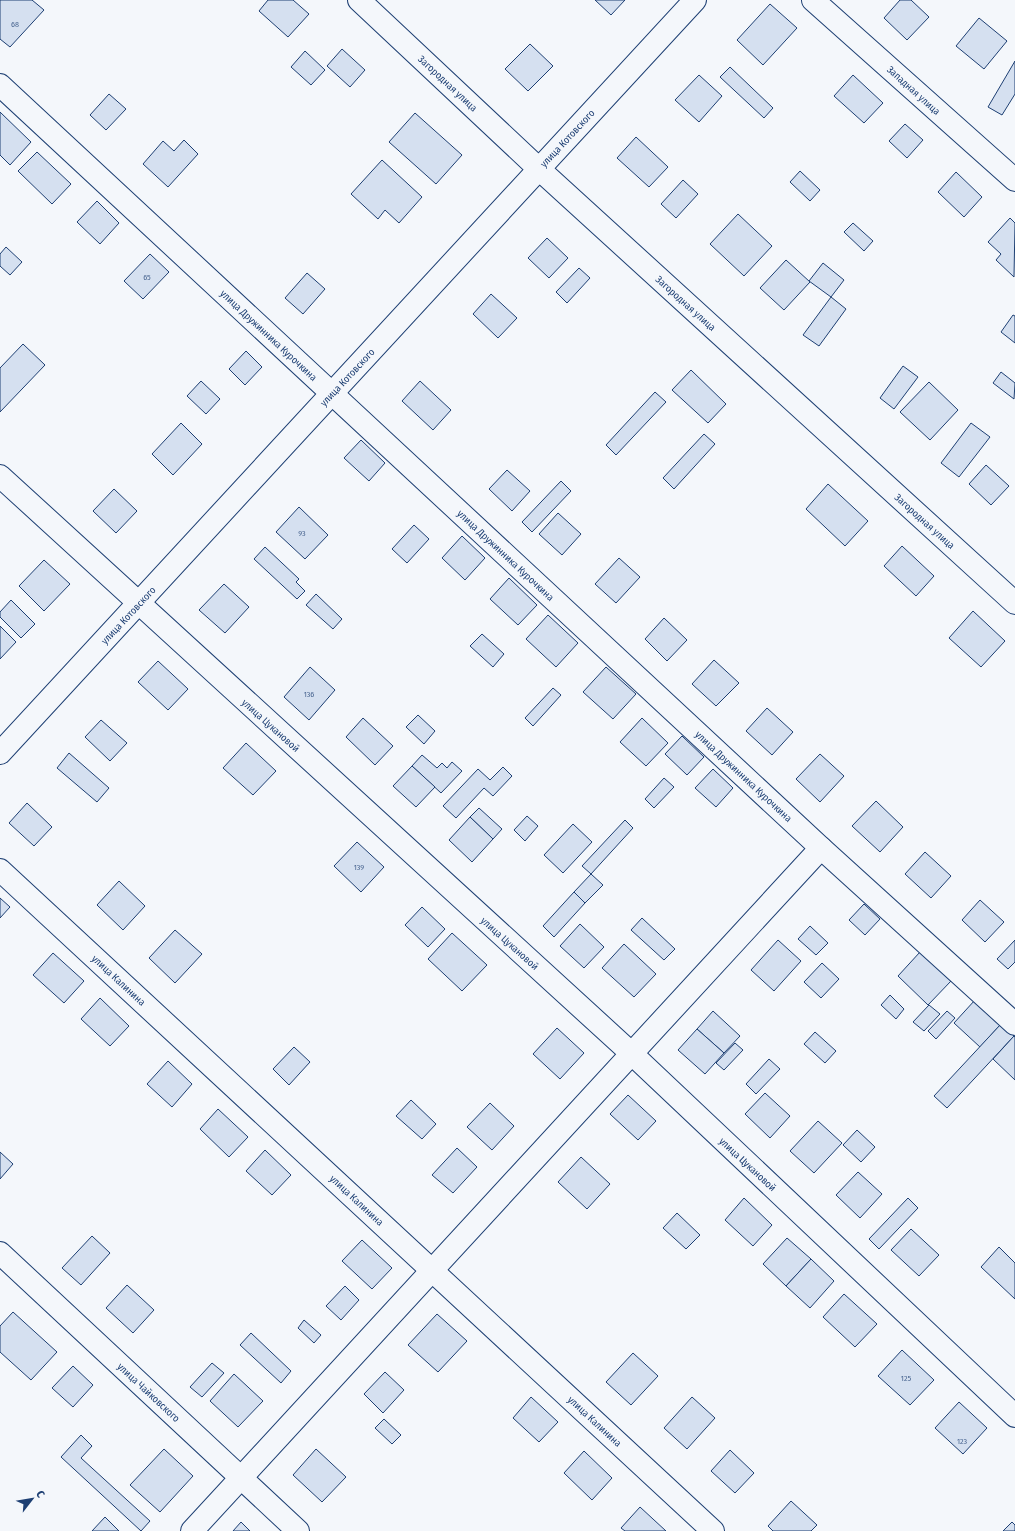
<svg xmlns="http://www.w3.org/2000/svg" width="1015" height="1531" font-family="'Fira Sans Condensed',sans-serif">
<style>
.building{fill:#d5e0f0;stroke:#1d3f73}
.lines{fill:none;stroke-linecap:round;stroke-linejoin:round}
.minor-casing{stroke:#1d3f73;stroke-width:24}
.minor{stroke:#f4f7fb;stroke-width:22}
.labels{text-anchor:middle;stroke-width:3;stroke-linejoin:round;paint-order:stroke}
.number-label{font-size:8px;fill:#4b6792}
.street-label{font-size:10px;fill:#1d3f73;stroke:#f4f7fb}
</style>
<rect width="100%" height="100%" fill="#f4f7fb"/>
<!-- building -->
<g class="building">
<polygon points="0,0 32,0 44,10 10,47 0,39"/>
<polygon points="268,0 293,0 309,14 288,37 259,11"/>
<polygon points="595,0 625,0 611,15"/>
<polygon points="900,0 911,0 929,17 907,40 884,18"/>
<polygon points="770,4 797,28 763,65 737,40"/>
<polygon points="979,18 1007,41 984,69 956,46"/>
<polygon points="530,44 553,66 528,91 505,69"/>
<polygon points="342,49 365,70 350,87 327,66"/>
<polygon points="305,51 325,70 311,85 291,67"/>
<polygon points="1015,61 1015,94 1002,115 988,107"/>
<polygon points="730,67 773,108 764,118 720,77"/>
<polygon points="699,75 722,96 699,122 675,100"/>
<polygon points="853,75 883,103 864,123 834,96"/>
<polygon points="109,94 126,109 106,130 90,115"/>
<polygon points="0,112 31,142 10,165 0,155"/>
<polygon points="415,113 462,155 436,184 389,142"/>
<polygon points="905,124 923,140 907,158 889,141"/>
<polygon points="636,137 668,167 649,187 617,158"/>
<polygon points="184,140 198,154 168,187 143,164 163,141 174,151"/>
<polygon points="37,152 71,184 52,204 18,171"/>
<polygon points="382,160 422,197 399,223 385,210 378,219 351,194"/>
<polygon points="800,171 820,190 810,201 790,182"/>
<polygon points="956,172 982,197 964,217 938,192"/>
<polygon points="683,180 698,194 676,218 661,204"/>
<polygon points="97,201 119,223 100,244 77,222"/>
<polygon points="738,214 772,246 744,276 710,244"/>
<polygon points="1010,218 1015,223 1014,277 996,260 1001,254 988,242"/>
<polygon points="853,223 873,241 864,251 844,232"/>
<polygon points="547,238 568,258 549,278 528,258"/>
<polygon points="6,247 22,262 10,275 0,266 0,254"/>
<polygon points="150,254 169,272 143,299 124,281"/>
<polygon points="786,260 810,282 784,310 760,288"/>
<polygon points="823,263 844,280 831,297 809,281"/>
<polygon points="579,268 590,278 567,303 556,292"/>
<polygon points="307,273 325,289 303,314 285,298"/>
<polygon points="491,294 517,318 498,338 473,314"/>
<polygon points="831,297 846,309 819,346 803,335"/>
<polygon points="1013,315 1015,316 1015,343 1001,332"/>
<polygon points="23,344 45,365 0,412 0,368"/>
<polygon points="246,351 262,367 245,385 229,369"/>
<polygon points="903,366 918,377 894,409 880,398"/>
<polygon points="691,370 726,404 708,423 672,390"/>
<polygon points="1001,372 1015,383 1014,399 993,383"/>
<polygon points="201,381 220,399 206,414 187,396"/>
<polygon points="420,381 451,410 433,430 402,401"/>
<polygon points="929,382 958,410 930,440 900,412"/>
<polygon points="655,392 666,402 616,455 606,445"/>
<polygon points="181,423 202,444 173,475 152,454"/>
<polygon points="971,423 990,437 959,477 941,463"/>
<polygon points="704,434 715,444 674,489 663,478"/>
<polygon points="361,440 385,463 369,481 344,458"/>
<polygon points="986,465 1009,486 991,505 969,484"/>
<polygon points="507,470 530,491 512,511 489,489"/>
<polygon points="561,481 571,491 532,532 522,522"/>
<polygon points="828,484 868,521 845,546 806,509"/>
<polygon points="114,489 137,511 116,533 93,511"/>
<polygon points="299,507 328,535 305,559 276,532"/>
<polygon points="558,513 581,534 562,555 539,534"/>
<polygon points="414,525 429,539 407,563 392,549"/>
<polygon points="462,536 485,558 465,580 442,558"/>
<polygon points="902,546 934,576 916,596 884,566"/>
<polygon points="265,547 299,579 296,582 305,591 297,599 254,559"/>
<polygon points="619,558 640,577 616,603 595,584"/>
<polygon points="44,560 70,584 44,611 19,586"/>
<polygon points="509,578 537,605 518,625 490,599"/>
<polygon points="224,584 249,607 225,633 199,610"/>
<polygon points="316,594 342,619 333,629 306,605"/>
<polygon points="11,600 35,624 21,638 0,617 0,612"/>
<polygon points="973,611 1005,641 981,667 949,638"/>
<polygon points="548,615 578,643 556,667 526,639"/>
<polygon points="664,618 687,640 667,661 645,639"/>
<polygon points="0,626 16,642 0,659"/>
<polygon points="482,634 504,654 493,667 470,646"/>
<polygon points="714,660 739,683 716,706 692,684"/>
<polygon points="158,661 188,689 168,710 138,682"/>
<polygon points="310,667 335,690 309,720 284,697"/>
<polygon points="606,667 636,694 613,719 583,692"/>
<polygon points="553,688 561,695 533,726 525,718"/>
<polygon points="767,708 793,732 772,755 746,731"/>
<polygon points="418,715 435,731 424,744 406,727"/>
<polygon points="363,718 393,746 375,765 346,737"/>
<polygon points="642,718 668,743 646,766 620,742"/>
<polygon points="101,720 127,743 110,761 85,737"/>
<polygon points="682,736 704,757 687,775 665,754"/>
<polygon points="246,743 276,771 253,795 223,768"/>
<polygon points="69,753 109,788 97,802 57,768"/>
<polygon points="820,754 844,776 820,802 796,779"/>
<polygon points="422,755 437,768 442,763 447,768 452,762 462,771 441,793 412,766"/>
<polygon points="412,766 435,787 416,807 393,786"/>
<polygon points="503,767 512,776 493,796 484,788 456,818 443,806 478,769 490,780"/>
<polygon points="713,769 733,788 716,807 695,788"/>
<polygon points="664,778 674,787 654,808 645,799"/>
<polygon points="876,801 903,827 880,852 852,826"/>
<polygon points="27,803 52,827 34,846 9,823"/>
<polygon points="479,808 502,829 493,839 470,817"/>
<polygon points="527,816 538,826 525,841 514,830"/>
<polygon points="470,817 493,839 472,862 449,840"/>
<polygon points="625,820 633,828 591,874 582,866"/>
<polygon points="573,824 592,842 563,873 544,855"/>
<polygon points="357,842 384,867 361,892 334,866"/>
<polygon points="925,852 951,876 931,898 905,874"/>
<polygon points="591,874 603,885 585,903 574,892"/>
<polygon points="119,881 145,906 123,930 97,905"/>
<polygon points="574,892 585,903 554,937 543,926"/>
<polygon points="0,898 10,907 0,918"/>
<polygon points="980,900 1004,922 985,942 962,920"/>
<polygon points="864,904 880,919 865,935 849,920"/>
<polygon points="422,907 445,929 428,947 405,925"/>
<polygon points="642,918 675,949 664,960 631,930"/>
<polygon points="580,924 604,947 584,968 560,946"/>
<polygon points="810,926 828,943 816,955 798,939"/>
<polygon points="175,930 202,954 175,983 149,958"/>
<polygon points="452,933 487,965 462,991 428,959"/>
<polygon points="778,940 801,961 774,991 751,970"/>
<polygon points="1015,940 1015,962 1008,969 997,959"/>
<polygon points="624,944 656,974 634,997 602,968"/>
<polygon points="920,952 951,981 928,1005 898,976"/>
<polygon points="53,953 84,981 64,1003 33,975"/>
<polygon points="822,963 839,979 821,998 804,982"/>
<polygon points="890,995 904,1009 896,1019 881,1005"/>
<polygon points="100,998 129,1026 110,1046 81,1019"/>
<polygon points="975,1000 1001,1024 980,1047 954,1023"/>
<polygon points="929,1005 940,1014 924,1031 913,1022"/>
<polygon points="713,1011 740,1036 724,1053 697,1029"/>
<polygon points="947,1011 955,1018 936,1039 928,1031"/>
<polygon points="1001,1024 1014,1036 947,1108 934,1096"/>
<polygon points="557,1028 584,1053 560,1079 533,1054"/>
<polygon points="697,1029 724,1053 705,1074 678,1050"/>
<polygon points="815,1032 836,1051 825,1063 804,1044"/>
<polygon points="1014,1036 1015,1037 1015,1080 993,1059"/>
<polygon points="735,1043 743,1050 724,1070 716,1063"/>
<polygon points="294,1047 310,1062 289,1085 273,1069"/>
<polygon points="769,1059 780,1069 756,1094 746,1084"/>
<polygon points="168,1061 192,1084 172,1107 147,1084"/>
<polygon points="765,1093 790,1116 770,1138 745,1114"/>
<polygon points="628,1095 656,1121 638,1140 610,1114"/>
<polygon points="411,1100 436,1124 422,1139 396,1116"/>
<polygon points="490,1103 514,1126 492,1150 467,1127"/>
<polygon points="218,1109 248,1137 229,1157 200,1129"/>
<polygon points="818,1121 842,1143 814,1173 790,1151"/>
<polygon points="857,1130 875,1147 861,1162 843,1145"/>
<polygon points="457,1148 477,1167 453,1193 432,1175"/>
<polygon points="265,1150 291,1175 272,1195 246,1171"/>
<polygon points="0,1152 13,1164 0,1179"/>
<polygon points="581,1157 610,1184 587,1209 558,1182"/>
<polygon points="858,1172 882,1194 860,1218 836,1195"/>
<polygon points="744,1198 772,1225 753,1246 725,1220"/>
<polygon points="908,1198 918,1208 879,1249 869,1239"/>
<polygon points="677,1213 700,1235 686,1249 663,1228"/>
<polygon points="911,1229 939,1255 919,1276 891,1250"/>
<polygon points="92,1236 110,1253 81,1285 62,1268"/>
<polygon points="787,1238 811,1259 786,1286 763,1264"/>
<polygon points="362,1240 392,1268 372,1289 342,1261"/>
<polygon points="999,1247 1015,1263 1015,1299 981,1267"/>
<polygon points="811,1259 834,1281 810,1308 786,1286"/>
<polygon points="127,1285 154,1310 133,1333 106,1308"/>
<polygon points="345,1286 359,1300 341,1320 326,1306"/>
<polygon points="844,1294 877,1324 855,1347 823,1317"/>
<polygon points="13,1312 57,1352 31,1380 0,1352 0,1326"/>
<polygon points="437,1314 467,1341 438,1372 408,1345"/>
<polygon points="304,1320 321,1335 314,1343 298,1328"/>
<polygon points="251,1333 291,1371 281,1383 240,1345"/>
<polygon points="902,1350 934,1380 910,1405 878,1376"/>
<polygon points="633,1353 658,1376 631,1405 606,1382"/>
<polygon points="212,1363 224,1373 202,1397 190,1387"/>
<polygon points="73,1366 93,1385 73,1407 52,1388"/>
<polygon points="385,1372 404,1390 383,1413 364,1394"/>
<polygon points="234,1374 263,1401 238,1427 210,1401"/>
<polygon points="531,1397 558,1422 539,1442 513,1418"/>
<polygon points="692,1397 715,1418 687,1449 664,1428"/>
<polygon points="959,1402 987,1428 963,1454 935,1428"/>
<polygon points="384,1419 401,1435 392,1444 375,1428"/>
<polygon points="81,1435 92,1446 81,1458 150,1521 141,1531 61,1457"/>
<polygon points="164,1449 193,1476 160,1512 130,1485"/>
<polygon points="316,1449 346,1477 322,1502 293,1475"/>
<polygon points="730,1450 754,1473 735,1493 711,1471"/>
<polygon points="584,1451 612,1478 592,1500 564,1473"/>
<polygon points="791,1501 817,1525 811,1531 773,1531 768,1526"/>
<polygon points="640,1507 666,1531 625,1531 621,1528"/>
<polygon points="105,1517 119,1531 92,1531"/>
<polygon points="241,1522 250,1531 233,1531"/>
<polygon points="1012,1522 1015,1525 1015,1531 1003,1531"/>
</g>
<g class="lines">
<defs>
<g id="minor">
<polyline points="359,0 539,169 1015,603"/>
<polyline points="813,0 1015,180"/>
<polyline points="0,85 821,848 1015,1024"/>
<polyline points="0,476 631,1053 1015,1416"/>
<polyline points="0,753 695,0"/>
<polyline points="0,870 713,1531"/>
<polyline points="0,1253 298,1531"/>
<polyline points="192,1531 821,848"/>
</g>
</defs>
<!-- minor casing -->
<use href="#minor" class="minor-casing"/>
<!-- minor -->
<use href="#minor" class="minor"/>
</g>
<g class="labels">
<!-- number labels -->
<g class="number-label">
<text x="15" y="27">68</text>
<text x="147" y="280">65</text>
<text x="302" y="536">93</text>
<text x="309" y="697">136</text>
<text x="359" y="870">139</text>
<text x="906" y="1381">125</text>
<text x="962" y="1444">123</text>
</g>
<!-- street labels -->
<g class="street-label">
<text transform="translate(448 83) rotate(43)" y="4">Загородная улица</text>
<text transform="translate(914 90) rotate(42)" y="4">Западная улица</text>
<text transform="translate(567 138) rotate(-47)" y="4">улица Котовского</text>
<text transform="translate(686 303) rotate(42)" y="4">Загородная улица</text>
<text transform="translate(269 335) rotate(43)" y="4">улица Дружинника Курочкина</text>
<text transform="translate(347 377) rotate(-47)" y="4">улица Котовского</text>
<text transform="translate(925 521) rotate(42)" y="4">Загородная улица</text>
<text transform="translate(506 555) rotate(43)" y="4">улица Дружинника Курочкина</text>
<text transform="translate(128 615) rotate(-47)" y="4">улица Котовского</text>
<text transform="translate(271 725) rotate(42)" y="4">улица Цукановой</text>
<text transform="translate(744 776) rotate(43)" y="4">улица Дружинника Курочкина</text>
<text transform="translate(510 943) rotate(42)" y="4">улица Цукановой</text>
<text transform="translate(119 980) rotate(43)" y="4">улица Калинина</text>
<text transform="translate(748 1164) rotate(43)" y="4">улица Цукановой</text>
<text transform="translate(357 1200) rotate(43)" y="4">улица Калинина</text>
<text transform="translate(149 1392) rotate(43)" y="4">улица Чайковского</text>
<text transform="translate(595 1421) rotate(43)" y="4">улица Калинина</text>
</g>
</g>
<!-- north arrow -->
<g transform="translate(32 1499) rotate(59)" stroke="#f4f7fb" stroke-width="3" paint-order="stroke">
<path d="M0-3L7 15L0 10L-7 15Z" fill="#1d3f73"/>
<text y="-6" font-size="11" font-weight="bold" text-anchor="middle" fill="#1d3f73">С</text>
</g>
</svg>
